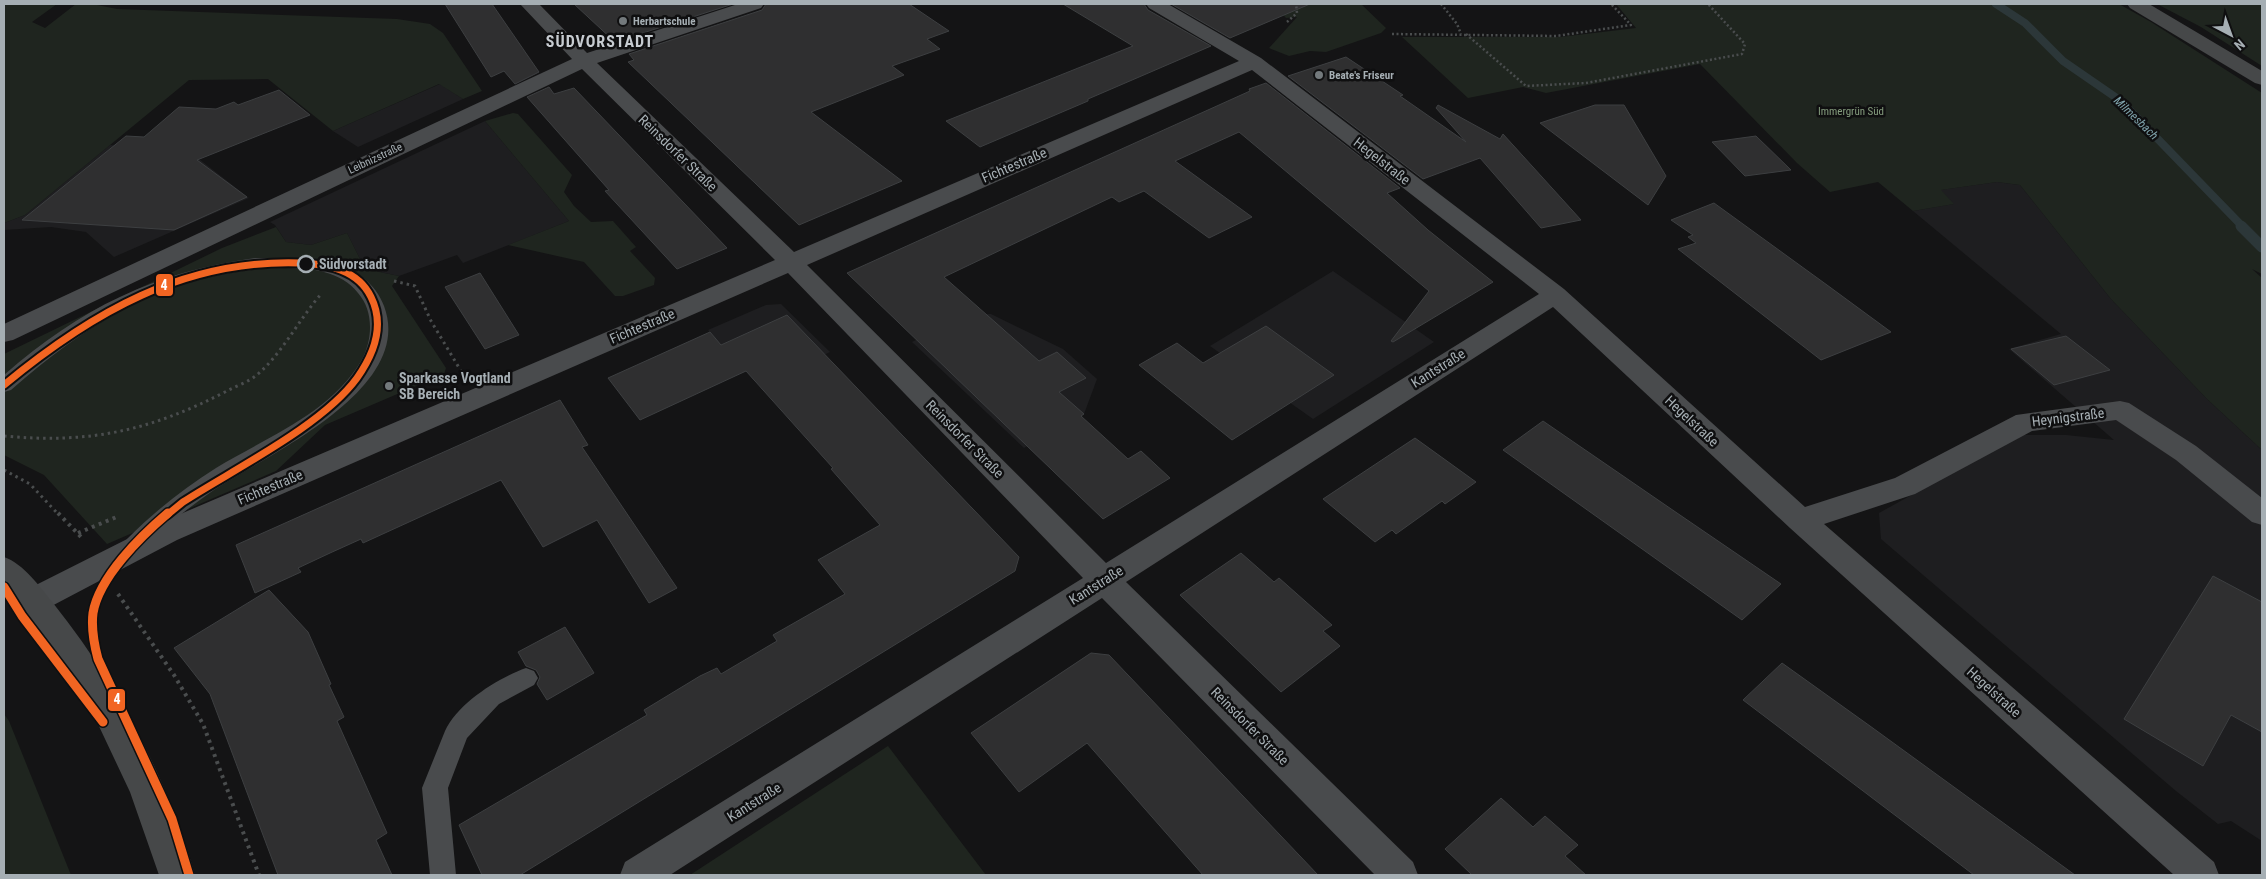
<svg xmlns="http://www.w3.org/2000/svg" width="2266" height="879" font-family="'Roboto Condensed',sans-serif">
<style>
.built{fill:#1e1e20}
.green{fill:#1f251f}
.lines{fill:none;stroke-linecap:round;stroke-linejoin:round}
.stream-far1{stroke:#2c3739;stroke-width:8}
.stream{stroke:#2c3739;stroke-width:11}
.building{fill:#2f2f30;stroke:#3d3f41}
.path-far2{stroke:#4a4d4e;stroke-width:2.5;stroke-dasharray:2 2.5;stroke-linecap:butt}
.path-far1{stroke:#4a4d4e;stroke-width:3;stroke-dasharray:2.5 4;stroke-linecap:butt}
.path{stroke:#4a4d4e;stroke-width:4;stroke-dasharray:3 4.5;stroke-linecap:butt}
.lane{fill:#494b4d;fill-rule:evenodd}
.street{fill:#494b4d;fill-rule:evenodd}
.primary{fill:#464849;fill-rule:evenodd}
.tram-1-far1-casing{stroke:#0f0f10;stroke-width:11}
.tram-1-casing{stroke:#0f0f10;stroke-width:12}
.tram-1-far1{stroke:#f26522;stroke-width:7}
.tram-1{stroke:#f26522;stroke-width:9}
.poi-dot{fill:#73797c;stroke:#0f0f10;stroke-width:2}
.stop-dot{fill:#0f0f10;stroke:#a6afb4;stroke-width:2.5}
.labels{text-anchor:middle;stroke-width:5;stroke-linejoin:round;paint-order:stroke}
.far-poi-label{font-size:11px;font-weight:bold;fill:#a6afb4;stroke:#0f0f10;text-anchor:start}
.far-park-label{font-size:11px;fill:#869e7f;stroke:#0f0f10}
.far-street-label{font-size:11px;fill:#a6afb4;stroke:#0f0f10}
.far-water-label{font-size:12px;font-style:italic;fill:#80a4ad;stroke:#0f0f10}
.street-label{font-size:14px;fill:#a6afb4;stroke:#0f0f10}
.stop-label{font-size:14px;font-weight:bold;fill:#a6afb4;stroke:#0f0f10;text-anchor:start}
.poi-label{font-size:14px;font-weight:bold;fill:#a6afb4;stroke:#0f0f10;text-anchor:start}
.far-district-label{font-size:16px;font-weight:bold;letter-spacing:1px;fill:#c7ccd1;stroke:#0f0f10}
.line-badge{stroke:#0f0f10;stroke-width:2}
.badge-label{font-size:14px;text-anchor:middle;font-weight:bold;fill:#fff}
</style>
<rect width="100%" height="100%" fill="#141415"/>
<!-- built -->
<g class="built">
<polygon points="440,84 463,99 358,147 333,131"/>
<polygon points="485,121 569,221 463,263 457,255 399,276 365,269 347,233 311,245 286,242 275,225 270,222"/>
<polygon points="110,145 168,149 199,159 249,198 114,257 86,232 51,227 4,230 4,223 25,215"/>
<polygon points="1997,182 2020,185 2111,299 2207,399 2262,450 2262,841 2231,821 2218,824 2176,791 1881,539 1879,513 2020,435 2066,435 2114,440 2009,349 2061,334 1913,211 1953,204 1940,190"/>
<polygon points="1333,271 1434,342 1313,419 1210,346"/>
<polygon points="781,304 830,352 795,369 737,365 708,330 766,305"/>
<polygon points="968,314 991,314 1063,349 1097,379 1084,414 1024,448 912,342"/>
</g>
<!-- green -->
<g class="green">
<polygon points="4,4 57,4 32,22 45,28 76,4 92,4 117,9 397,19 430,24 443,33 482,91 463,99 439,84 333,131 268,79 189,80 25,215 4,223"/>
<polygon points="1274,4 1361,4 1386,28 1381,33 1326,52 1310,51 1289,56 1269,48 1297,17 1286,18"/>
<polygon points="1616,4 2119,4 2151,22 2262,93 2262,274 2252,269 2262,278 2262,450 2207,399 2111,299 2020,185 1997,182 1941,190 1954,204 1913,211 1878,182 1830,192 1797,163 1700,64 1546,93 1523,87 1468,98 1402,37 1560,37 1636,28"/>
<polygon points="2157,4 2262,4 2262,66 2201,27"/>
<polygon points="513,113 518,114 572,175 564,192 574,206 591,222 613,221 636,247 630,251 655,278 654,285 623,296 615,296 584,262 508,245 569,221 485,121"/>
<polygon points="276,227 286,242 311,245 347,233 365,269 399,276 392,286 446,368 444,374 325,425 276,471 107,544 44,475 4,455 4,354 222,248"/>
<polygon points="4,714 9,721 71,875 4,875"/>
<polygon points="888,746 986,875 690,875"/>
</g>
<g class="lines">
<!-- stream-far1 -->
<polyline class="stream-far1" points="1996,4 2025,23 2063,61 2121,101 2243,227"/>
<!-- stream -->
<polyline class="stream" points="2241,226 2262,247"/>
</g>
<!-- building -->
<g class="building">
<polygon points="445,4 492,4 539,72 515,84 504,71 491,77"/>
<polygon points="574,4 733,4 615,42"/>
<polygon points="766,4 909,4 949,31 927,39 940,49 892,66 904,75 811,112 902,181 799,225 628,62 634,60 629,54 762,10"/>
<polygon points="1063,4 1144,4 1148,10 1211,46 1088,99 1088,101 980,147 946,121 1133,46"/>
<polygon points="1171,4 1310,4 1230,38"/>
<polygon points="1346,57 1403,95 1400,96 1466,142 1436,108 1438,105 1500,139 1503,134 1581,220 1541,228 1480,158 1423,179 1288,76"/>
<polygon points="1266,83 1400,188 1387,193 1428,230 1493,282 1393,342 1391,341 1429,291 1239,132 1175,161 1252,217 1209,238 1144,191 1119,202 1112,197 944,277 1039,361 1057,352 1086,378 1059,392 1084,414 1081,416 1128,459 1141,451 1170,478 1103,519 847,273 1250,91 1249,89"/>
<polygon points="549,87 554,94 574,88 727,248 677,269 605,191 609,190 527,97"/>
<polygon points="279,90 310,115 197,160 247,197 174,230 22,220 126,136 144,137 179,107 216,109 234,102 238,105"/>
<polygon points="1595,105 1624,105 1666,176 1648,205 1540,123"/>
<polygon points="1756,136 1791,170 1745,176 1712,142"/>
<polygon points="1714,203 1827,285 1891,332 1821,360 1678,249 1696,243 1688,237 1693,235 1671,220"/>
<polygon points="480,273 519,335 485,349 445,287"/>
<polygon points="787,315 1019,557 1015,571 520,875 482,875 459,825 647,715 644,710 700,676 717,668 721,674 777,641 773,635 845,594 818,560 880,525 831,469 833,468 746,371 640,420 608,378 710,332 721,345"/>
<polygon points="1266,326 1334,375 1232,440 1139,365 1177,343 1203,363"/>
<polygon points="2066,336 2110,370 2054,385 2011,349"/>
<polygon points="560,400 588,445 582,447 677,588 649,603 597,520 543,547 501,480 363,543 361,539 330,553 298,568 301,572 255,593 236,545"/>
<polygon points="1543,421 1677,513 1781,584 1742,620 1503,450"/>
<polygon points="1415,438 1476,482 1445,504 1442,501 1396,534 1392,530 1375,542 1323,499"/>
<polygon points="1241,553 1274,582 1279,578 1332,625 1323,631 1340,646 1281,692 1180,595"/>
<polygon points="2213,576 2262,602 2262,732 2231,715 2203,766 2124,719"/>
<polygon points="269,590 308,632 331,684 329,685 344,717 337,721 387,833 376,840 392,875 278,875 210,694 174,648"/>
<polygon points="565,627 594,673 547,700 537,684 540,677 536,670 526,666 518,652"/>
<polygon points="1091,653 1109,655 1318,875 1203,875 1087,743 1019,792 971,733"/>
<polygon points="1782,663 1870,726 2075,875 1974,875 1743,700"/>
<polygon points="1501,798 1533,827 1545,816 1578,845 1565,856 1586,875 1472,875 1445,849"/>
</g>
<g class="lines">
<!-- path-far2 -->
<g class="path-far2">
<polyline points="1441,4 1457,24 1461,34"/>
<polyline points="1287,22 1297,13 1296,4"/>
<polyline points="1392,34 1556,36 1631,25 1611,4"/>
<polyline points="1466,34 1526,86 1586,83 1742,54 1745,44 1708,4"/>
</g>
<!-- path-far1 -->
<g class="path-far1">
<polyline points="394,281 415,286 431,321 461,371"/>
<path d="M 4,436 C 89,444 149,431 225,392 C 236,386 249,382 258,374 C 284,351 299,319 322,293"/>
<polyline points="4,470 30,484 59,515"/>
</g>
<!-- path -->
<g class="path">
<polyline points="58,513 82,538"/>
<polyline points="78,533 119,516"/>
<polyline points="118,594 174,675 203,724 259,875"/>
</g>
<!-- lane -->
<g class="lane">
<path d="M 255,258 C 282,258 308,257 334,264 C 357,270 376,284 384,306 C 416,391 263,456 211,492 C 194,504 178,516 163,530 C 157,536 150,547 142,551 C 136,554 133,553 127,551 L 124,545 L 127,539 C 154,512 184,488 216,468 C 265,438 331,413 361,361 C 373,340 374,311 358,293 C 341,271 311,268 285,268 C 175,269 91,319 11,390 L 4,392 L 4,375 C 81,308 154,272 255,258 Z"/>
<path d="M 526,668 L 534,671 L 538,678 L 534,685 L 499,704 L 467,738 L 448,788 L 456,875 L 430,875 L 422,788 L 445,731 C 458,703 498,678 526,668 Z"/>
</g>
<!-- street -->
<path class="street" d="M 520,4 L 539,4 L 587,53 L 738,4 L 764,4 L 761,8 L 597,63 L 794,252 L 1239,61 L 1149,8 L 1146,4 L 1168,4 L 1261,58 L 1564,289 L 1805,507 L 1895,478 L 2016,415 L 2120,401 L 2129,403 L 2196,446 L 2262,498 L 2262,525 L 2252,522 L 2176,460 L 2116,420 L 2032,431 L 1915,494 L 1824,524 L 2214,862 L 2219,875 L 2174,875 L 1790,528 L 1553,307 L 1126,582 L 1413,862 L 1418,875 L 1375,875 L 1102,598 L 670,875 L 620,875 L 625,862 L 1083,578 L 788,273 L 177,540 L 46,609 L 35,613 L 24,609 L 20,600 L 24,591 L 157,524 L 775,260 L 582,69 L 13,340 L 4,342 L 4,324 L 572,59 ZM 1252,70 L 1539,294 L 1106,563 L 807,265 Z"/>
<!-- primary -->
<g class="primary">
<polygon points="2127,4 2149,4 2262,71 2262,85 2255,83 2130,8"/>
<path d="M 4,557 C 24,564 40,587 53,603 C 117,683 167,777 195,875 L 159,875 L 130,792 L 97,722 L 49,645 L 4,589 Z"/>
</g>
<defs>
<path id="tram-1-far1" d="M 4,385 C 91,313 184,259 300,263 C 328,264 358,270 371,297 C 385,325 374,354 357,378 C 322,426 234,469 183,502 L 167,515"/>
<g id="tram-1">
<path d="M 168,513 C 141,536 99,577 93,613 C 91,629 94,644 98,659 L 172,819 L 189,875"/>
<polyline points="4,587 22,616 103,722"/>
</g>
</defs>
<!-- tram-1-far1 casing -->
<use href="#tram-1-far1" class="tram-1-far1-casing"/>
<!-- tram-1 casing -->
<use href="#tram-1" class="tram-1-casing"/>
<!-- tram-1-far1 -->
<use href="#tram-1-far1" class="tram-1-far1"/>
<!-- tram-1 -->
<use href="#tram-1" class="tram-1"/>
</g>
<!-- markers -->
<g class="poi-dot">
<circle cx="623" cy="21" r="5"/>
<circle cx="1319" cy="75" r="5"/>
<circle cx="389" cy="386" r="5"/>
</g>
<circle class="stop-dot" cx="306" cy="264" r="8"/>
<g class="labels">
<!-- far-poi labels -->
<g class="far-poi-label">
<text x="633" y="25">Herbartschule</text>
<text x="1329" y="79">Beate's Friseur</text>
</g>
<!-- far-park labels -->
<g class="far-park-label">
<text x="1851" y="115">Immergrün Süd</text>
</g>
<!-- far-street labels -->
<g class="far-street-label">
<text transform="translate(375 158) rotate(-25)" y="4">Leibnizstraße</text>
</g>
<!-- far-water labels -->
<g class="far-water-label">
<text transform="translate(2136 118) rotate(44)" y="4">Milmesbach</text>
</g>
<!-- street labels -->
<g class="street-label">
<text transform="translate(678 153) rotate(44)" y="5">Reinsdorfer Straße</text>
<text transform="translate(1382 161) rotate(38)" y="5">Hegelstraße</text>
<text transform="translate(1014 165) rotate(-23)" y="5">Fichtestraße</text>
<text transform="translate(642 326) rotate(-23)" y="5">Fichtestraße</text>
<text transform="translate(1438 368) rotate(-32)" y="5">Kantstraße</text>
<text transform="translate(2068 417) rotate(-7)" y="5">Heynigstraße</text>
<text transform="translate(1692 421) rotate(43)" y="5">Hegelstraße</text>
<text transform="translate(965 439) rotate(45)" y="5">Reinsdorfer Straße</text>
<text transform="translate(270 487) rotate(-23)" y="5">Fichtestraße</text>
<text transform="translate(1096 585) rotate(-32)" y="5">Kantstraße</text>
<text transform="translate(1994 692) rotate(42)" y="5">Hegelstraße</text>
<text transform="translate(1250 726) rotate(45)" y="5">Reinsdorfer Straße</text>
<text transform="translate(754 802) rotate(-32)" y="5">Kantstraße</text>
</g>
<!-- stop labels -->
<g class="stop-label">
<text x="319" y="269">Südvorstadt</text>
</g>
<!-- poi labels -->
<g class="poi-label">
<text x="399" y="383">Sparkasse Vogtland<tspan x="399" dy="16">SB Bereich</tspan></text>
</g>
<!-- far-district labels -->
<g class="far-district-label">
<text x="600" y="47">SÜDVORSTADT</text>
</g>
</g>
<g class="line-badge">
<rect x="155" y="273" width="19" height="24" rx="5" fill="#f26522"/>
<rect x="107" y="688" width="19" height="24" rx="5" fill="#f26522"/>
</g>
<g class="badge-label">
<text x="164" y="290">4</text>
<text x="117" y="704">4</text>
</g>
<!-- border -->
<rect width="2266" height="879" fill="none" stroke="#a6afb4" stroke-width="10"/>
<!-- north arrow -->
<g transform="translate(2231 35) rotate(139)" stroke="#0f0f10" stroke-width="4" paint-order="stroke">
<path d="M0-4L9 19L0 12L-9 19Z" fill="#a6afb4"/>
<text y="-8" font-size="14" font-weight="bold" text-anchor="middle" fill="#a6afb4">N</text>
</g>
</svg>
